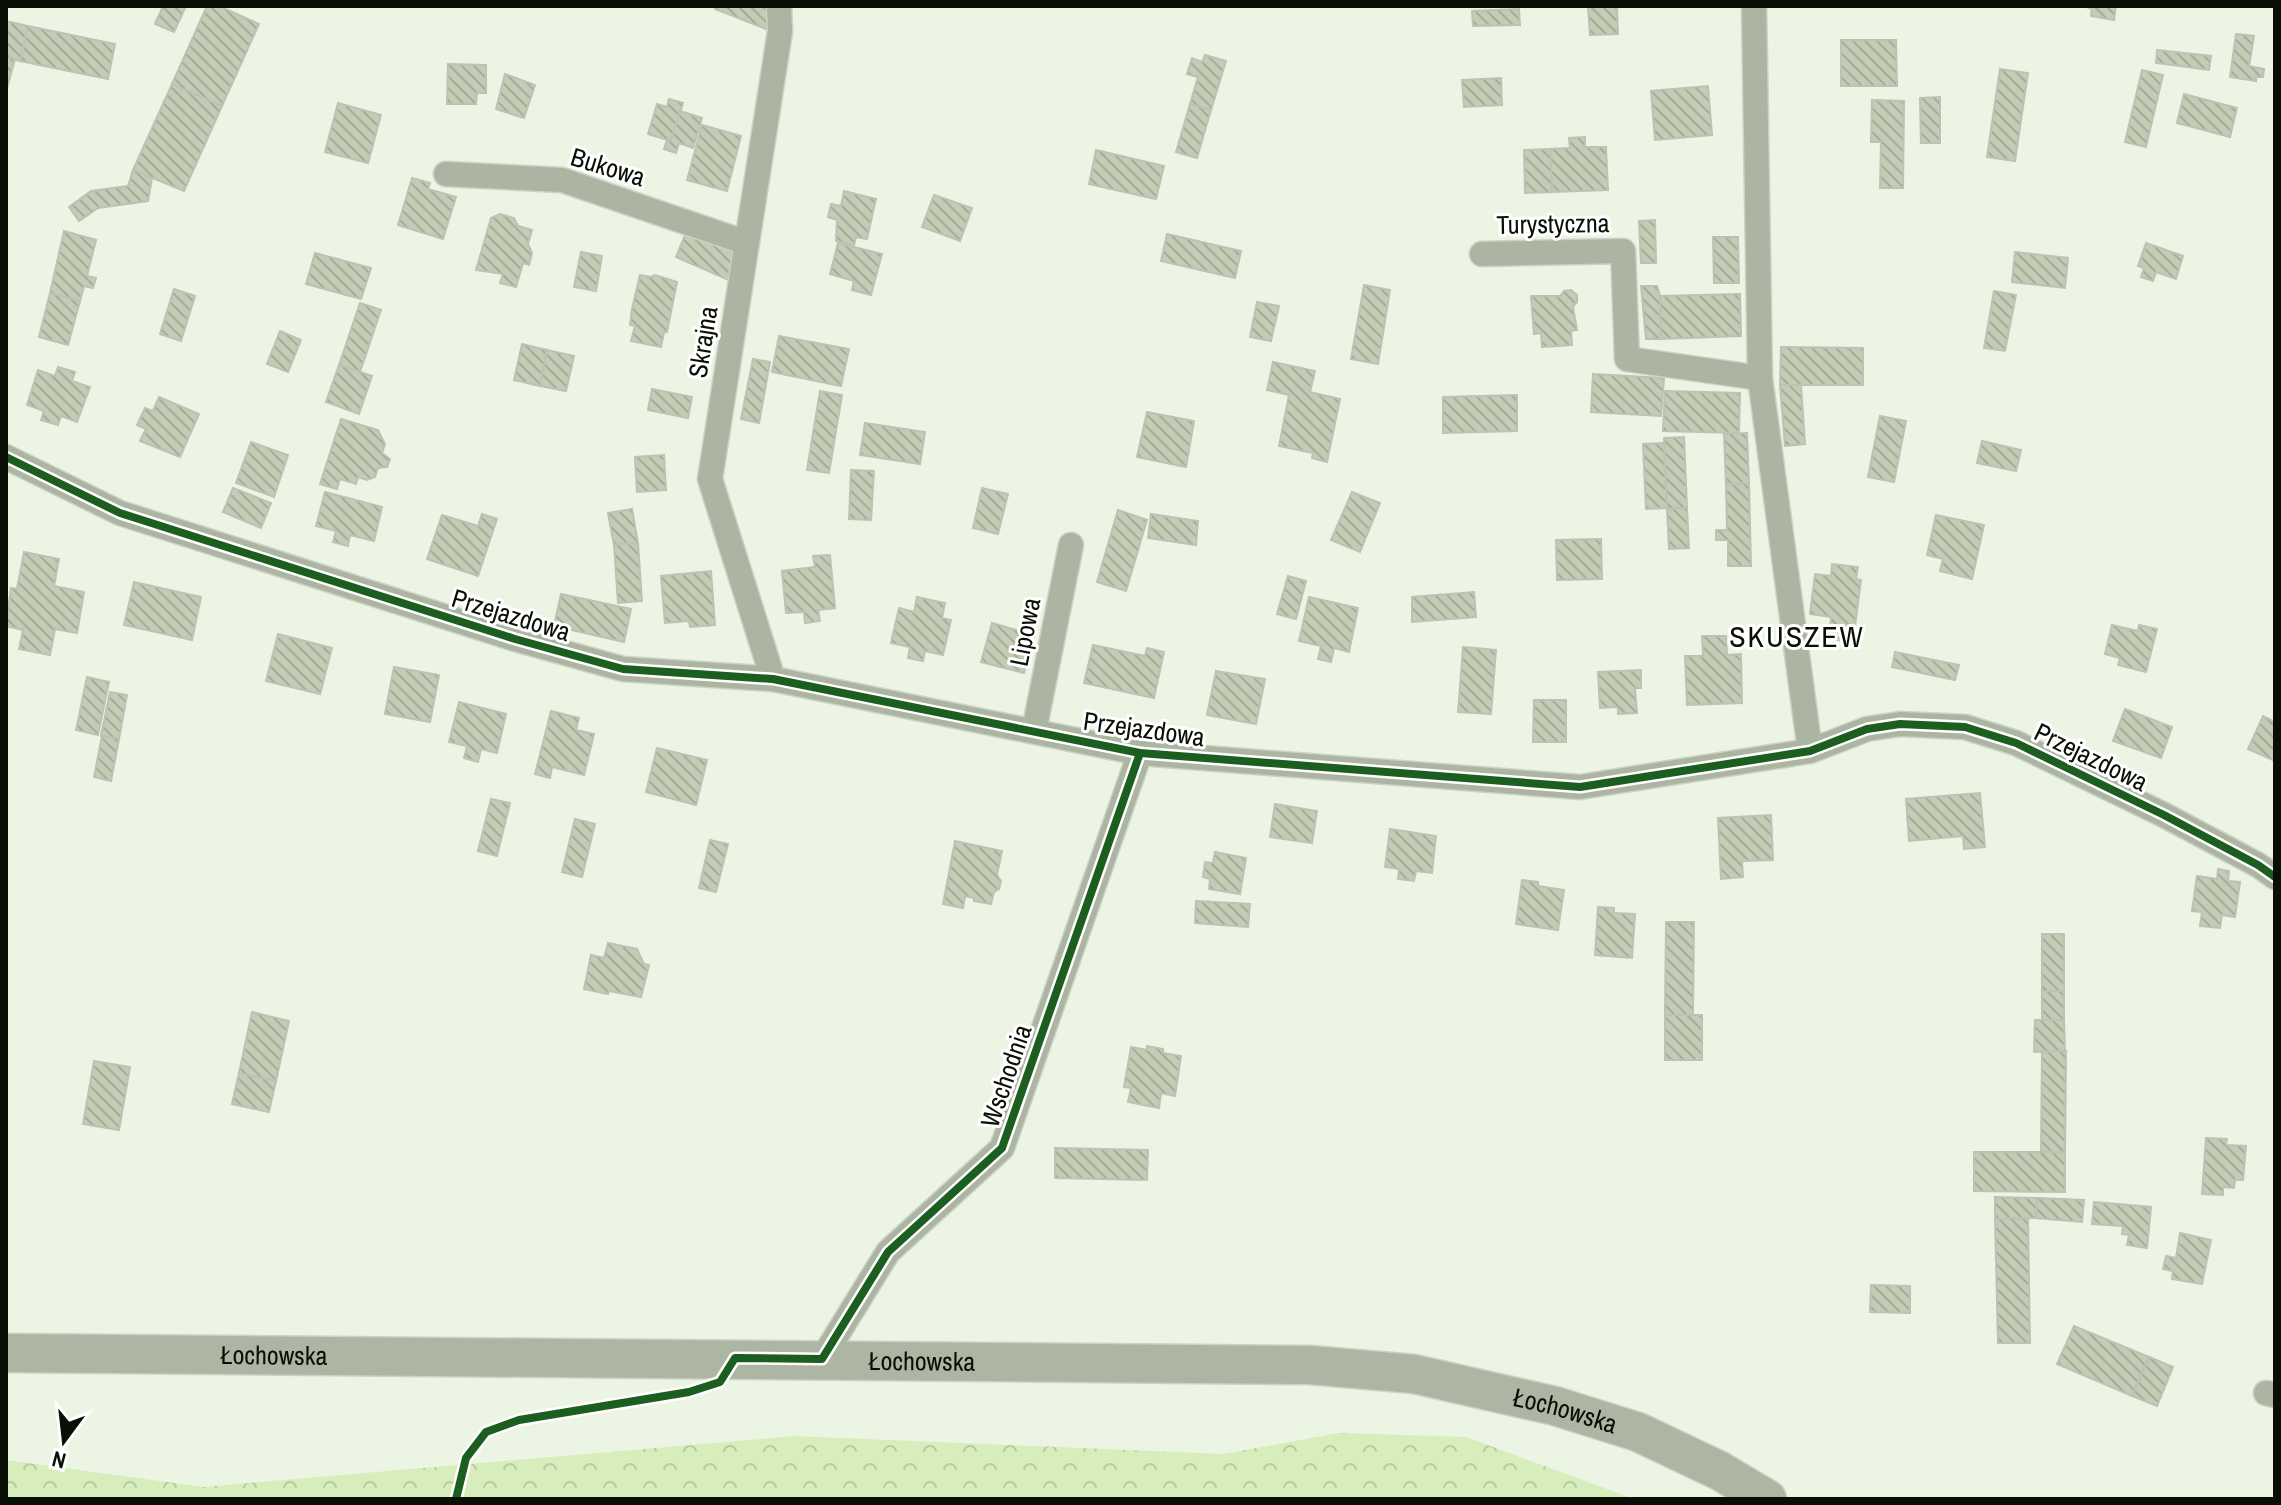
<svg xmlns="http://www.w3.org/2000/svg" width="2281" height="1505" font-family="'Archivo Narrow',sans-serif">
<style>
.forest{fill:url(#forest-crowns)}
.building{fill:url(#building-back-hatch);stroke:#bdc2b5;stroke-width:2}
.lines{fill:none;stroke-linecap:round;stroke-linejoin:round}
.minor-casing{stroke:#ccd2c6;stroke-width:27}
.primary-casing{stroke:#ccd2c6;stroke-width:41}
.minor{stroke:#acb4a2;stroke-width:24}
.primary{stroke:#adb6a2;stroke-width:38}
.cycleway-casing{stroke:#fff;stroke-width:13}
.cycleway{stroke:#1b5e20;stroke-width:8}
.labels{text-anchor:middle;stroke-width:6;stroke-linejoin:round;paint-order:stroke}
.street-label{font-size:26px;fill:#0a0f05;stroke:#fff}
.quarter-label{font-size:30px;letter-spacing:2px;fill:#0a0f05;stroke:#fff}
</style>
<defs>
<pattern id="forest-crowns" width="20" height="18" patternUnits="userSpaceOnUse" patternTransform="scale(2)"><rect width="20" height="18" fill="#d8edbc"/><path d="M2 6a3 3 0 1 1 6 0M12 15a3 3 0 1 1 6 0" fill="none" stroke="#b8caa0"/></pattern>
<pattern id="building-back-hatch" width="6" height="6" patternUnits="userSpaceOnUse" patternTransform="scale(2)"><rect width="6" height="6" fill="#c3ccb5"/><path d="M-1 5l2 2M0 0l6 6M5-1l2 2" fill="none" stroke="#a6ae9a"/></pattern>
</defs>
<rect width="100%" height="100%" fill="#ecf4e3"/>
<!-- forest -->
<polygon class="forest" points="1339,1433 1466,1437 1634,1499 6,1499 6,1460 203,1487 795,1436 1223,1454"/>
<!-- building -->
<g class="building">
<polygon points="163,6 186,6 174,32 155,24"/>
<polygon points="207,6 219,6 259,24 222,106 172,84"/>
<polygon points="716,6 775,6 766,29 715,9"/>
<polygon points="1588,6 1617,6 1618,34 1590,35"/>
<polygon points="2084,6 2116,6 2114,20 2091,16 2092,9"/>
<polygon points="1519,9 1520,25 1473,26 1472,11"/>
<polygon points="6,21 28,26 20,61 6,57"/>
<polygon points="28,26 115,44 108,79 20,61"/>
<polygon points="2236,34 2254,36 2249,66 2264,69 2263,77 2256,77 2256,81 2230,77"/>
<polygon points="1841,40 1896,40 1897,86 1841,86"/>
<polygon points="2157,50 2211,56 2209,70 2156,63"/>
<polygon points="1205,55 1226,61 1211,110 1190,104 1198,77 1187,74 1192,58 1202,62"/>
<polygon points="6,57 15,59 6,92"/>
<polygon points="448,64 486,65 486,93 477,93 476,104 447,104"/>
<polygon points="2000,69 2028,73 2015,161 1987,157"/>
<polygon points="2142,70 2163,75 2146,147 2125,142"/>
<polygon points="505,74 535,85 524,118 496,109"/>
<polygon points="1501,78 1502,105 1464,107 1462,80"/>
<polygon points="172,84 222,106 184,191 133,170"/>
<polygon points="1708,86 1712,135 1655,140 1651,91"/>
<polygon points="2184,94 2237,108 2230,137 2177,123"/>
<polygon points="1940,97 1940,143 1921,143 1920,98"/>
<polygon points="669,99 683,103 671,141 648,134 657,104 667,107"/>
<polygon points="1872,100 1904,101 1903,188 1880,188 1881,142 1871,142"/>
<polygon points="338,103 381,115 368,163 325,152"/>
<polygon points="1190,104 1211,110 1197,158 1176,152"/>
<polygon points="680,111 702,118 693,148 679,143 676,153 664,149 667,140 671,141"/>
<polygon points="702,125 741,136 727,191 687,180"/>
<polygon points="1585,137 1585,147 1606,147 1608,190 1552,192 1550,149 1570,148 1569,138"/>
<polygon points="1550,149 1552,192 1525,193 1524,150"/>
<polygon points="1096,150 1164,166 1156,199 1089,184"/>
<polygon points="133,170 152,178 148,201 98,208 79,221 69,207 91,191 128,186"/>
<polygon points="412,178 430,183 428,189 456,197 443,239 398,225"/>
<polygon points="844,191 876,199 867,239 856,237 854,245 836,241 837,220 828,217 831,204 841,206"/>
<polygon points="934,195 972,208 960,241 922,227"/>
<polygon points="500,214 514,218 518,226 532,230 528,244 532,253 529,265 523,263 516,287 500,283 503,274 476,270 491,218"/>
<polygon points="1655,220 1656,263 1641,263 1639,221"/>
<polygon points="687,230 745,255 733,282 676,257"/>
<polygon points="64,231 96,240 87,276 96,278 93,288 84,286 80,301 50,293"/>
<polygon points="1167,234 1241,251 1235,278 1161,261"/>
<polygon points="1713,237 1738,237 1739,283 1714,283"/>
<polygon points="838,243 882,254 871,295 852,290 854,281 830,274"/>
<polygon points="2146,243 2183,256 2176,279 2156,272 2153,281 2141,277 2144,268 2138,266"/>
<polygon points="581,252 602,256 596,291 574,287"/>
<polygon points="2015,252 2068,258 2065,288 2012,282"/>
<polygon points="315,253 371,268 361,299 306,284"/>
<polygon points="640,275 651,277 655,275 677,282 667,332 664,332 661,347 631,341 635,326 630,325 632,309"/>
<polygon points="1364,285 1390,290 1378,364 1351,359"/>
<polygon points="1641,286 1657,286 1660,296 1661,339 1646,339"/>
<polygon points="174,289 195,296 181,341 160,334"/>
<polygon points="1571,290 1577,295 1577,302 1573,307 1577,330 1571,331 1572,345 1542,347 1541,333 1534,334 1531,296 1560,296 1564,291"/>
<polygon points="1994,291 2016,295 2005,351 1984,348"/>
<polygon points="50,293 80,301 68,345 39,337"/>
<polygon points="1740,294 1741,336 1661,339 1660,296"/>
<polygon points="1257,302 1279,306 1271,341 1250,337"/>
<polygon points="360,303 381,310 360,372 339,365"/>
<polygon points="280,331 301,340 288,372 267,364"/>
<polygon points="779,336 849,349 841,386 772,372"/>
<polygon points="522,344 547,350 540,386 514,380"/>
<polygon points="1781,347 1863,348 1863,385 1780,385"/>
<polygon points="547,350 574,356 566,391 540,386"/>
<polygon points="753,359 770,362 759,423 741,419"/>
<polygon points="1273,362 1315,371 1310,392 1340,399 1327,462 1312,458 1313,453 1279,446 1289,395 1267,390"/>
<polygon points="339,365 372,376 359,414 326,402"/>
<polygon points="58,367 75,372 72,381 90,387 77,422 61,416 58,425 41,420 44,411 27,405 38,370 55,376"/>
<polygon points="1593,374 1664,378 1661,416 1591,412"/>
<polygon points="1780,385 1801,385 1805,444 1785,446"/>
<polygon points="652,389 692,397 688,418 648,410"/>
<polygon points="820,391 842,395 829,473 807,470"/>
<polygon points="1665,391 1740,393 1739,433 1663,431"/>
<polygon points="1517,395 1517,431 1443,433 1443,397"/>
<polygon points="159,397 199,414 180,457 140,441 146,429 137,425 145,408 153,411"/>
<polygon points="1147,412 1194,421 1186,467 1137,457"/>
<polygon points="1880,416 1906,421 1894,482 1868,477"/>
<polygon points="341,419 378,430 385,444 382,453 390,459 387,467 378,468 375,477 367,480 358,477 356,484 340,479 337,489 320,484"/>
<polygon points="865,423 925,432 920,464 860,455"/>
<polygon points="1747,433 1749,483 1726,484 1724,434"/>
<polygon points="1684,437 1687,508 1667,509 1664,438"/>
<polygon points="1982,441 2021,450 2016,471 1977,463"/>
<polygon points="251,442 288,455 274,497 236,483"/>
<polygon points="1664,443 1667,508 1646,509 1643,444"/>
<polygon points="664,455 666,490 637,492 635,457"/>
<polygon points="851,470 874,471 871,520 849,519"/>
<polygon points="1749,483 1751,566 1728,566 1728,540 1716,540 1716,530 1727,530 1726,484"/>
<polygon points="233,488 271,503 261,528 223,512"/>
<polygon points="982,488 1008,494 998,534 973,528"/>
<polygon points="325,492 382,507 374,541 350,535 348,546 333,542 336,531 316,526"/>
<polygon points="1352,492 1380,503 1360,552 1331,540"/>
<polygon points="1687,508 1689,548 1669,549 1667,509"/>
<polygon points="632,509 638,543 614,545 608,513"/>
<polygon points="1118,510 1147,520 1126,591 1097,582"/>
<polygon points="482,514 497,519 478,576 427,559 442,515 478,526"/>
<polygon points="1151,514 1198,521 1196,545 1148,538"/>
<polygon points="1936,515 1984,525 1972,579 1940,571 1943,559 1927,555"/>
<polygon points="1601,539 1602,579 1557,580 1556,540"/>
<polygon points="638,543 642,601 618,603 614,545"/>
<polygon points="24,552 59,559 54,586 84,592 77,633 55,629 50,655 19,649 23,630 6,626 11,588 17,589"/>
<polygon points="830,555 835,608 818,610 820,621 805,623 804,612 786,613 782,571 815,567 813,556"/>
<polygon points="1832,564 1858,567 1856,579 1861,580 1853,642 1829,639 1831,617 1810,614 1815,574 1831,576"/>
<polygon points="711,571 715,625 690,627 689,621 665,623 661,576"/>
<polygon points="1288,576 1306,581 1296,619 1277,614"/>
<polygon points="134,582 201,597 192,640 124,625"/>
<polygon points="1474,592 1476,617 1412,622 1412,597"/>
<polygon points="561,594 631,609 624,642 554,626"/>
<polygon points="917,597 945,603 942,618 951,620 943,655 925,651 923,661 908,658 910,647 891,643 899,608 914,612"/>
<polygon points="1309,597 1358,608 1349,652 1334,648 1331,662 1318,659 1321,646 1299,641"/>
<polygon points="992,623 1034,635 1024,673 981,662"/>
<polygon points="2112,625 2138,631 2139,625 2157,629 2146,672 2118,665 2120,658 2105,654"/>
<polygon points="278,634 332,648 320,694 266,681"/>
<polygon points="1702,636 1726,636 1727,655 1741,654 1742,703 1687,705 1685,656 1703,656"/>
<polygon points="1093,645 1145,656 1147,648 1164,652 1154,698 1084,683"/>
<polygon points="1463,647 1496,650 1491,714 1458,712"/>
<polygon points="1895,652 1959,665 1955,680 1892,667"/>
<polygon points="394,667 439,675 430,722 385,714"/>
<polygon points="1641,670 1641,688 1635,688 1637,713 1618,714 1618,707 1600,708 1598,672"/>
<polygon points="1216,671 1265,679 1256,724 1207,715"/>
<polygon points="87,677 109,682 98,735 76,730"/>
<polygon points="110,692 127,695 119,739 101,736"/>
<polygon points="1534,700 1566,700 1566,742 1533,742"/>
<polygon points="459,702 506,714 497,753 481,749 478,762 464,758 467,746 449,742"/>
<polygon points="2125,709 2172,727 2161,758 2113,741"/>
<polygon points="551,711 579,718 576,730 594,734 584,775 552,767 550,778 535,774"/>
<polygon points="2263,716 2275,722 2275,761 2248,749"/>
<polygon points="102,736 119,739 111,781 94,777"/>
<polygon points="657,748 707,760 696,805 646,792"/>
<polygon points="1980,793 1985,847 1964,849 1963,836 1909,841 1906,799"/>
<polygon points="491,799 510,803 497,856 478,851"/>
<polygon points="1275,804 1317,811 1312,843 1270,837"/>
<polygon points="1771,815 1773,860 1742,861 1743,877 1721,879 1718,818"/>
<polygon points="575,819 595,824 582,877 562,872"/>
<polygon points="1390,829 1436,836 1432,873 1416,871 1414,881 1398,879 1399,869 1385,867"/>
<polygon points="710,840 728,844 716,892 699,888"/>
<polygon points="955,841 1002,851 997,875 1001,881 999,889 994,892 991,904 974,901 974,898 965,896 963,908 943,904"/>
<polygon points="1215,852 1246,858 1240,894 1209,889 1210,879 1203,877 1205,862 1213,863"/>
<polygon points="2218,869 2229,871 2228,881 2240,882 2235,917 2222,915 2220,928 2200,926 2202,912 2192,911 2197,876 2217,879"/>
<polygon points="1522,880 1538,882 1538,886 1564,890 1558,930 1516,924"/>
<polygon points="1196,901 1250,904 1248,927 1195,923"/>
<polygon points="1598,907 1614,908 1614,913 1635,914 1632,958 1595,955"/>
<polygon points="1666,922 1694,922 1693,1015 1665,1015"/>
<rect x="2042" y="934" width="22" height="57"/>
<polygon points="608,943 637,949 644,964 649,965 641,997 609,991 608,994 584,989 591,955 604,958"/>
<rect x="2042" y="991" width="22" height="29"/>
<polygon points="252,1012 289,1021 276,1081 239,1073"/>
<rect x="1665" y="1015" width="37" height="45"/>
<polygon points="2035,1020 2064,1020 2065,1051 2034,1052"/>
<polygon points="1147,1046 1163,1049 1163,1053 1181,1056 1175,1096 1161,1093 1159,1108 1128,1102 1131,1088 1124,1087 1131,1047 1147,1050"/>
<polygon points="2066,1051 2065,1152 2041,1153 2042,1052"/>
<polygon points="94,1061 130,1067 119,1130 83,1124"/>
<polygon points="239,1073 276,1081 269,1112 232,1104"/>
<polygon points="2206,1138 2227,1139 2226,1145 2246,1146 2243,1180 2235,1180 2234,1188 2223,1187 2223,1195 2202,1194"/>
<polygon points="1055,1148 1148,1150 1147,1180 1055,1178"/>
<polygon points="1974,1152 2065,1152 2065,1192 1974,1191"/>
<polygon points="1995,1197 2037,1198 2036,1218 1995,1219"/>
<polygon points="2037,1198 2084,1200 2082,1222 2036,1218"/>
<polygon points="2094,1202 2151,1207 2147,1248 2127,1245 2129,1235 2122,1234 2123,1226 2092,1224"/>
<polygon points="2028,1218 2030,1343 1998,1343 1995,1219"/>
<polygon points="2180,1233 2211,1240 2202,1284 2172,1279 2173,1271 2163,1269 2166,1256 2176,1258"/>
<polygon points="1871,1285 1910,1286 1910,1313 1870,1312"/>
<polygon points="2074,1326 2149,1357 2132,1396 2057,1364"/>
<polygon points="2149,1357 2173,1367 2157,1406 2132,1396"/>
</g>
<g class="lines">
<defs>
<g id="minor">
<polyline points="1754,6 1760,378 1810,751"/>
<polyline points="446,174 562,180 747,243"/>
<polyline points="1482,254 1623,251 1627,359 1760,378"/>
<polyline points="6,457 120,513 515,639 623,669 773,679 1140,753 1580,787 1810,751 1867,729 1900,724 1965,727 2016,743 2164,815 2258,865 2275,877"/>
<polyline points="773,679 710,479 780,31 779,6"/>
<polyline points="1034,731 1071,545"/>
<polyline points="822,1359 888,1252 1002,1148 1140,753"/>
<polyline points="2266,1393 2275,1395"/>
</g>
<g id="primary">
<path id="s1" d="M 6,1353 L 1310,1365 L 1414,1374 L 1555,1406 L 1638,1432 L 1720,1471 L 1767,1499"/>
</g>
</defs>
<!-- minor casing -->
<use href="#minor" class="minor-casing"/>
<!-- primary casing -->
<use href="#primary" class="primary-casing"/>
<!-- minor -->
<use href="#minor" class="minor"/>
<!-- primary -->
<use href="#primary" class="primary"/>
<defs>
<g id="cycleway">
<polyline points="6,457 120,513 515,639 623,669 773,679 1140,753 1580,787 1810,751 1867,729 1900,724 1965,727 2016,743 2164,815 2258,865 2275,877"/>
<polyline points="456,1499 466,1458 486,1432 519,1420 689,1392 720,1382 735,1358 822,1359 888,1252 1002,1148 1140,753"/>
</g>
</defs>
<!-- cycleway casing -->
<use href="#cycleway" class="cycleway-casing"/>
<!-- cycleway -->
<use href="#cycleway" class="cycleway"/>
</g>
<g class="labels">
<!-- street labels -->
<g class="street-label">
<text transform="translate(608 167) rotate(17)" y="9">Bukowa</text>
<text transform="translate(1553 224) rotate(-1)" y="9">Turystyczna</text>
<text transform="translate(703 342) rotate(-81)" y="9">Skrajna</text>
<text transform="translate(511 615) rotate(17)" y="9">Przejazdowa</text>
<text transform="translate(1025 632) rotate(-79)" y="9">Lipowa</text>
<text transform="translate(1144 729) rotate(8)" y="9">Przejazdowa</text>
<text transform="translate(2091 757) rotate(26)" y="9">Przejazdowa</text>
<text transform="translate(1006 1076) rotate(-71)" y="9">Wschodnia</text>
<text dy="9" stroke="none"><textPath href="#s1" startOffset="268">Łochowska</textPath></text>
<text dy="9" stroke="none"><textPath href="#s1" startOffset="916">Łochowska</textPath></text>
<text dy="9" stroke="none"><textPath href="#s1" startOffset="1564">Łochowska</textPath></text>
</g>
<!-- quarter labels -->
<g class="quarter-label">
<text x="1797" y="647">SKUSZEW</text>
</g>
</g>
<!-- border -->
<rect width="2281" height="1505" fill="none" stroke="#0a0f05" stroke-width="16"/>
<!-- north arrow -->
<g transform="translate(64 1441) rotate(195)" stroke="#ffffff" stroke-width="6" paint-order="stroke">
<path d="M0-6L14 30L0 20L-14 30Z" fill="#0a0f05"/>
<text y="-12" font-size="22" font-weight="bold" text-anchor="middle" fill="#0a0f05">N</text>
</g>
</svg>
